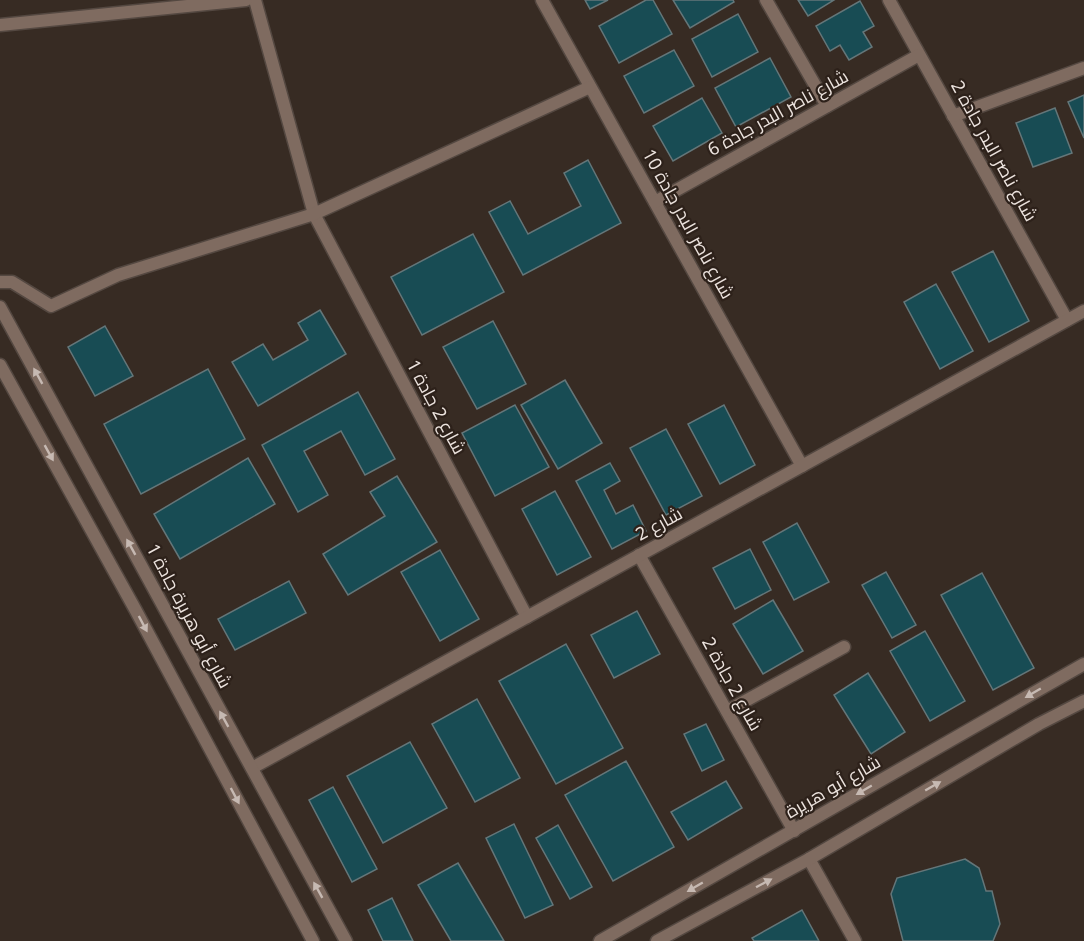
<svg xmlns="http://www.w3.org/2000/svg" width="1084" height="941" font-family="'Noto Sans',Cairo,sans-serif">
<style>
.building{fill:#184c54;stroke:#647679;stroke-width:1.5}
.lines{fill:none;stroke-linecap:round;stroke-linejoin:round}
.minor-casing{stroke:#544841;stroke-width:15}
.tertiary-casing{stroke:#544841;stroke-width:15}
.minor{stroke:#7f6b60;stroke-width:12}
.tertiary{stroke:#7f6b60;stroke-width:12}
.oneway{fill:#c6b9b2}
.labels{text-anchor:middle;stroke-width:4.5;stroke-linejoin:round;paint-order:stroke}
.street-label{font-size:18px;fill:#ece3de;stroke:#2d211a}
</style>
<rect width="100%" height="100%" fill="#372b23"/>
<!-- building -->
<g class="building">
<polygon points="585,0 608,0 590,9"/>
<polygon points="646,0 653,0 672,34 619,63 599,26"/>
<polygon points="673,0 733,0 734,2 690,28"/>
<polygon points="798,0 834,0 808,16"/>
<polygon points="860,1 874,26 863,32 872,47 849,60 840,45 830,51 816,26"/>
<polygon points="738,14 758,52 712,77 692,39"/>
<polygon points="674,50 694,86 644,113 624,76"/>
<polygon points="770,58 791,97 736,127 715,88"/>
<polygon points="1084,95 1084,138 1068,102"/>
<polygon points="702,98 722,133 673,161 653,126"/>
<polygon points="1055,108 1072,153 1033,167 1016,123"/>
<polygon points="588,160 621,223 523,275 489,212 510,201 528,234 581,206 564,173"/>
<polygon points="473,234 504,292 422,335 391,277"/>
<polygon points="993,251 1029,321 989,342 952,272"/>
<polygon points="936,284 973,351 940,369 904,302"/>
<polygon points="320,310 346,354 258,406 232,362 263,344 273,360 308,340 298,323"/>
<polygon points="493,321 526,384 477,409 443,347"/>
<polygon points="105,326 133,376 95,396 68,347"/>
<polygon points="208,369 245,439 141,494 104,424"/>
<polygon points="565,380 602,443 558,469 521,405"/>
<polygon points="358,392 395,459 365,475 341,431 304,451 328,495 298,512 262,445"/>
<polygon points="515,405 549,467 495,496 462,433"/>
<polygon points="724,405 755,465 720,484 688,424"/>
<polygon points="666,429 702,496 666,515 630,448"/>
<polygon points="248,458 275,504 180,559 154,514"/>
<polygon points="610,463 620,481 604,490 616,514 633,505 646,531 612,549 576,481"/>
<polygon points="397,476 437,542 348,595 323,554 385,516 370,492"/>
<polygon points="555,491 591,557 557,575 522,509"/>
<polygon points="797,523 829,582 794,600 763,542"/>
<polygon points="750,549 771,590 735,609 713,568"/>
<polygon points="440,550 479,619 440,641 401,572"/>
<polygon points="886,572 916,625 892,638 862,585"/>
<polygon points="982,573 1034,668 993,690 941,595"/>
<polygon points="289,581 306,613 235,650 218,619"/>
<polygon points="773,600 803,651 763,674 733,624"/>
<polygon points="637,611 660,654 614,678 591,635"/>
<polygon points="925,631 965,701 930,721 890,651"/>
<polygon points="566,644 623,748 556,784 499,681"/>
<polygon points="868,673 905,732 871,754 834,695"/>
<polygon points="477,699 520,778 475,802 432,724"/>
<polygon points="706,724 724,760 702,771 684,734"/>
<polygon points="410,742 447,808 383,843 347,776"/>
<polygon points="626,761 674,847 613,881 565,795"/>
<polygon points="726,781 742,808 688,840 671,812"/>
<polygon points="333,787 377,869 352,882 309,800"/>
<polygon points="514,824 553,905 525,918 486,838"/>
<polygon points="558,825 592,887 570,899 536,838"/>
<polygon points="965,859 979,868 986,891 992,891 1000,924 993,941 903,941 891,894 897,878"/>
<polygon points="458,863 504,941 451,941 418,885"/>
<polygon points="392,898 413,941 383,941 368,910"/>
<polygon points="802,910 819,941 754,941 752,938"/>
</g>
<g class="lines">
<defs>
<g id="minor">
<polyline points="255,0 314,214 527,617"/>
<polyline points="542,0 802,466"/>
<polyline points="766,0 827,106"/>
<polyline points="889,0 1067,320"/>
<polyline points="0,25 246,0"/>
<polyline points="953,116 1084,68"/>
<polyline points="655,202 919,55"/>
<polyline points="0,282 12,282 51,306 118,275 314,214 590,87"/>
<polyline points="639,555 794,831"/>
<polyline points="727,711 844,647"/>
<polyline points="252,768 1084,311"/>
<polyline points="809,859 855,941"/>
</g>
<g id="tertiary">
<polyline points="0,307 346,941"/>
<polyline points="0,365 135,609 313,941"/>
<polyline points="600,941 1084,664"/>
<polyline points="657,941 809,859 1039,724 1084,701"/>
</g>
</defs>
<!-- minor casing -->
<use href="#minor" class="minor-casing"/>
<!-- tertiary casing -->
<use href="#tertiary" class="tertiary-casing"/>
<!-- minor -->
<use href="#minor" class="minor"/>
<!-- tertiary -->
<use href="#tertiary" class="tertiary"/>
</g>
<!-- one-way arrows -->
<defs><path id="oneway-solid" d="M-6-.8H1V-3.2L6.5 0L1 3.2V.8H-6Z" transform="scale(1.5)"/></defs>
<g class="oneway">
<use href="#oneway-solid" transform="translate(38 376) rotate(-119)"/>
<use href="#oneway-solid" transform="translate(49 453) rotate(61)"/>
<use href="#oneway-solid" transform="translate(131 547) rotate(-119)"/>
<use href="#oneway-solid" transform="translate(143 624) rotate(62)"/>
<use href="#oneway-solid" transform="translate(1033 693) rotate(150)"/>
<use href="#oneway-solid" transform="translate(224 719) rotate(-119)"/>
<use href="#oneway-solid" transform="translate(933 786) rotate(-30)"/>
<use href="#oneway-solid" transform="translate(864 790) rotate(150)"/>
<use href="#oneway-solid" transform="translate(235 796) rotate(62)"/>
<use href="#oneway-solid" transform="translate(764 883) rotate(-28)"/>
<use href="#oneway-solid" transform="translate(695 887) rotate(150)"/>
<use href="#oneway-solid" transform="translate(318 890) rotate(-119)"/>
</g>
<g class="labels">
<!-- street labels -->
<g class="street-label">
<text transform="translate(778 113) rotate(-29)" y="6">شارع ناصر البدر جادة 6</text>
<text transform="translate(994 151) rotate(61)" y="6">شارع ناصر البدر جادة 2</text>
<text transform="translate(688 224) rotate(61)" y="6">شارع ناصر البدر جادة 10</text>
<text transform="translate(436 407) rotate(62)" y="6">شارع 2 جادة 1</text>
<text transform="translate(659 524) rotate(-29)" y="6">شارع 2</text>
<text transform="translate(189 616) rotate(62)" y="6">شارع أبو هريرة جادة 1</text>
<text transform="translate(732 684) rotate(61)" y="6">شارع 2 جادة 2</text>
<text transform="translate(833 787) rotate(-30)" y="6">شارع أبو هريرة</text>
</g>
</g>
</svg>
